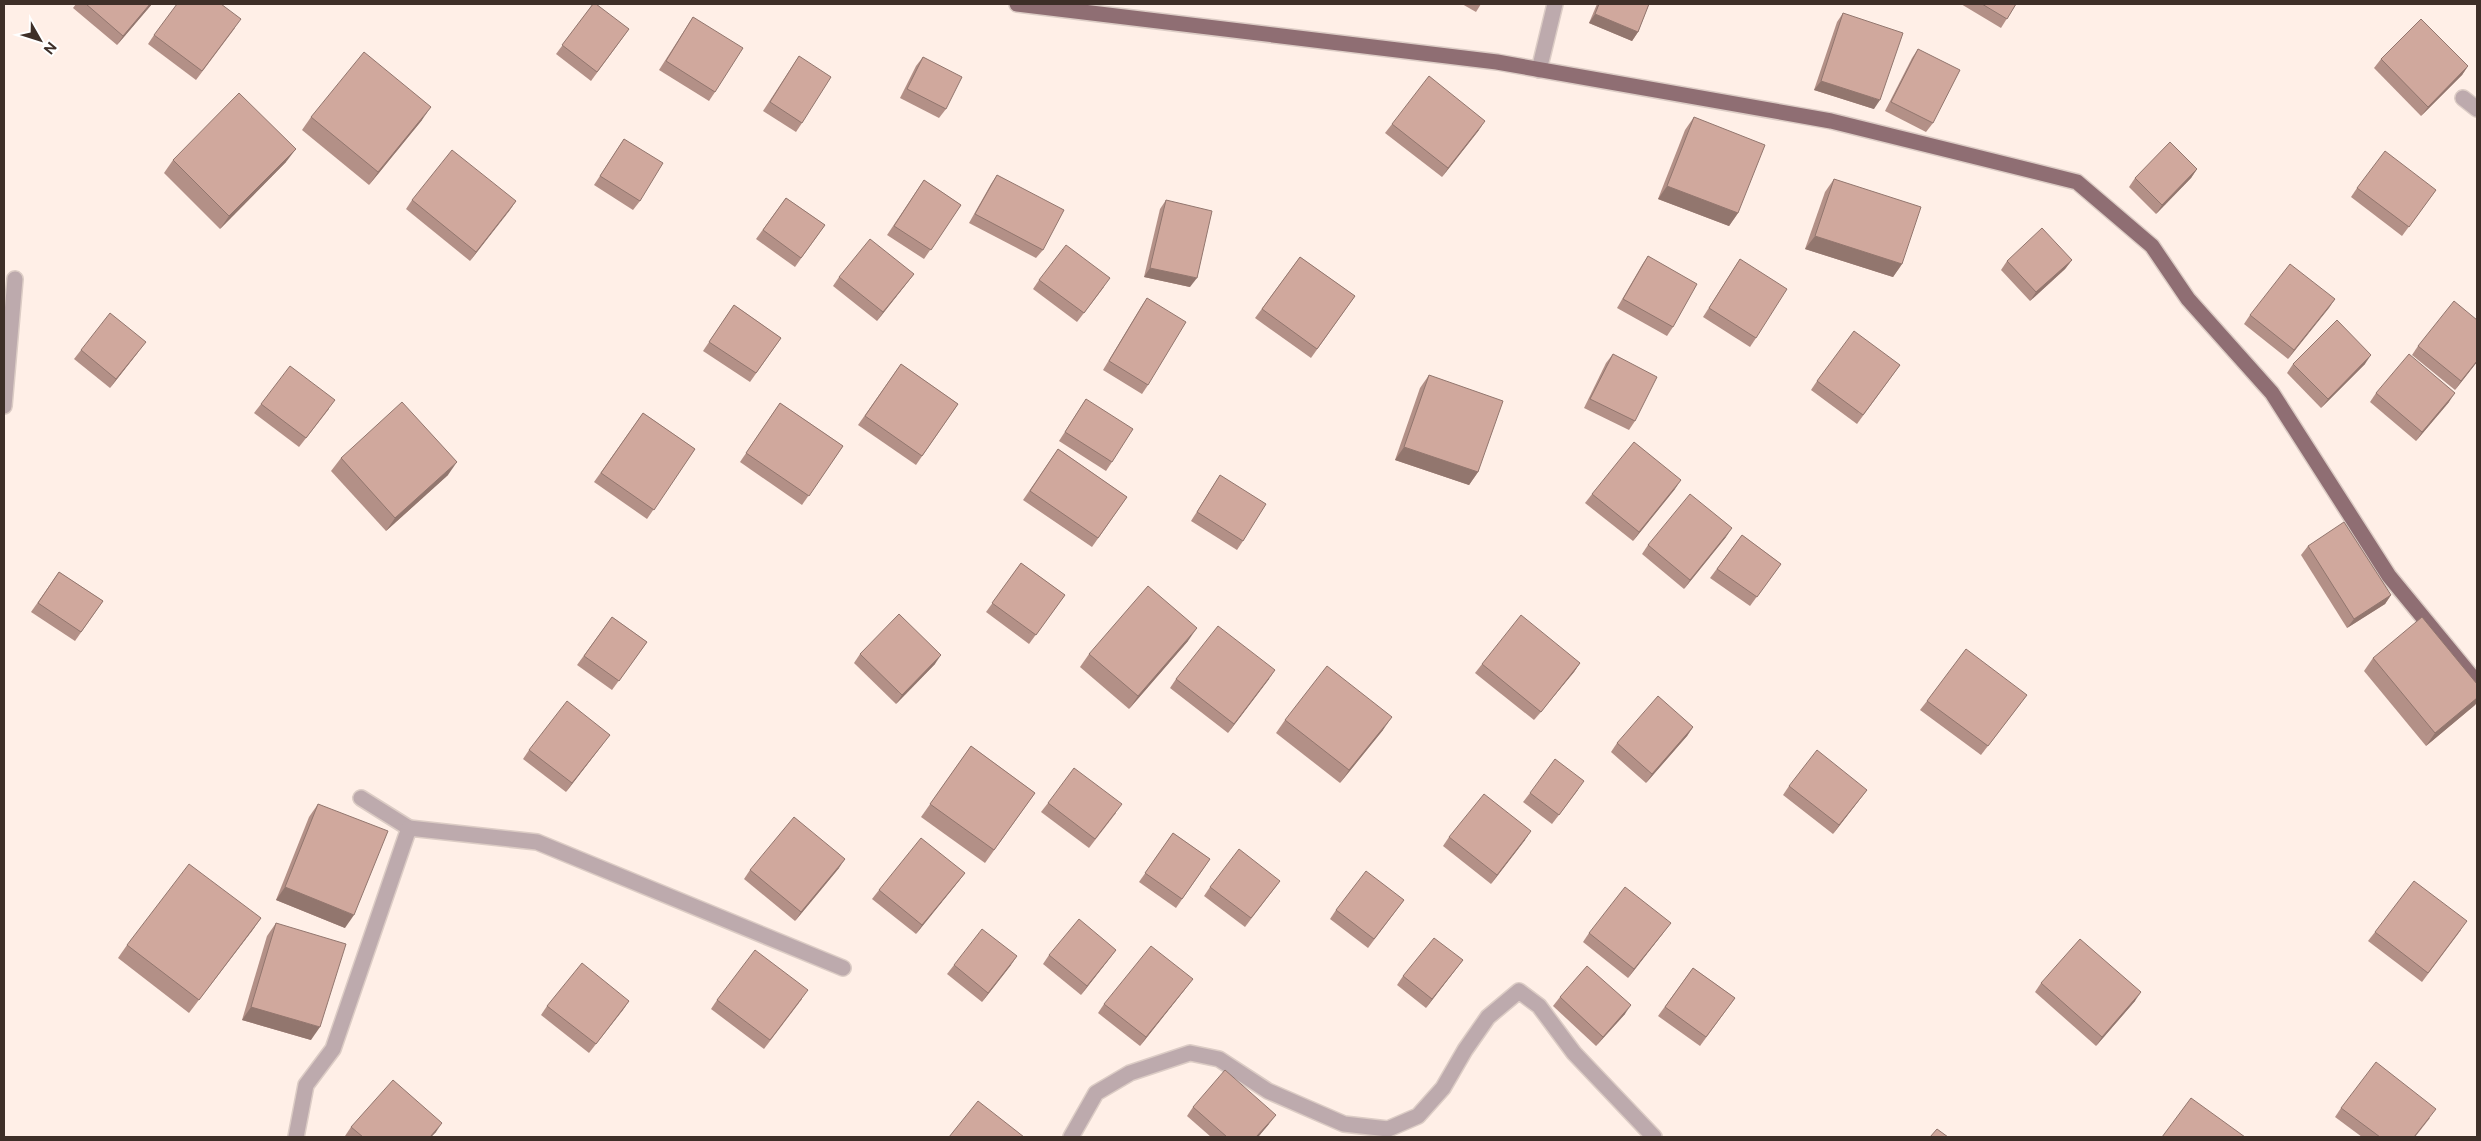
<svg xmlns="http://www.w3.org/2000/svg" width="2481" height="1141" font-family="'Public Sans',sans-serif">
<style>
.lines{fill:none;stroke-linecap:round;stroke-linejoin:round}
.minor-casing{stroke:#dcccc5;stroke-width:18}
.major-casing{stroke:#dcccc5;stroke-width:18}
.minor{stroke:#bdaaad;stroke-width:15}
.major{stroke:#8f6e73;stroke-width:15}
.wall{fill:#b39087}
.shaded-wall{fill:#92766e}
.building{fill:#d0a89d;stroke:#92766e}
</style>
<rect width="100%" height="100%" fill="#ffefe7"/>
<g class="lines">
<defs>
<g id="minor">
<polyline points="1539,70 1555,4"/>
<polyline points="2463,98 2477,109"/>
<polyline points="4,406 15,279"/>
<polyline points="361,798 409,828"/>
<polyline points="296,1137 306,1085 333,1049 409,828 537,842 843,968"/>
<polyline points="1071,1137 1096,1093 1130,1073 1190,1053 1219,1059 1268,1091 1344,1124 1388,1129 1418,1116 1443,1088 1465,1050 1488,1017 1519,991 1539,1006 1574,1053 1654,1137"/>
</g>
<polyline id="major" points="1017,4 1497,62 1831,121 2077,182 2152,246 2188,299 2272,393 2389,576 2477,683"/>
</defs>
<!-- minor casing -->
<use href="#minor" class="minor-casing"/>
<!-- major casing -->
<use href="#major" class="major-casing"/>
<!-- minor -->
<use href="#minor" class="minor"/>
<!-- major -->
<use href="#major" class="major"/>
</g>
<!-- wall -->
<g class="wall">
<polygon points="76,4 152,4 117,45 73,8"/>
<polygon points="593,4 629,29 591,81 556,54"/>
<polygon points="1462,4 1481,4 1476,12"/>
<polygon points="1597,4 1649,4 1638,32 1632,41 1589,23"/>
<polygon points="1961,4 2016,4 2001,28"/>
<polygon points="1843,13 1874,109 1814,90 1837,22"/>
<polygon points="693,17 715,92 709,101 659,70"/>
<polygon points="235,28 196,80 148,44 154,35"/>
<polygon points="1918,49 1933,123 1926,132 1885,111 1912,58"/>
<polygon points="799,56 802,123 796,132 763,111"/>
<polygon points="923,57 946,109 939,118 900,98 916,66"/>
<polygon points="2381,59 2468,66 2462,75 2421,116 2374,68"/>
<polygon points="311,117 422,120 369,185 302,130"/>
<polygon points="1694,117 1738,213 1729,226 1658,199 1685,130"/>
<polygon points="1392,124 1479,130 1442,177 1385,133"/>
<polygon points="624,139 640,201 633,210 594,185"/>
<polygon points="173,160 286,162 220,229 164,173"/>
<polygon points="2197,169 2191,178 2156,214 2129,187 2135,178"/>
<polygon points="997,175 1043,250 1036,258 969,223 991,184"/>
<polygon points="1834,179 1902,264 1893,277 1805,249 1825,192"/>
<polygon points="924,180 961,205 924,259 887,235"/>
<polygon points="2357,188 2436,190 2402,236 2351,197"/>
<polygon points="786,198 825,225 795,267 756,239"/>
<polygon points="412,200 516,201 470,261 406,209"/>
<polygon points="1166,200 1190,287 1144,277 1160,209"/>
<polygon points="1648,256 1673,327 1667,336 1617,308 1642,265"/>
<polygon points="1300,257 1355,296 1311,358 1255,318"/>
<polygon points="1740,259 1756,338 1750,347 1703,317"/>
<polygon points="2072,260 2065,269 2030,301 2001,270 2007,261"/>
<polygon points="914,274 877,321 833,286 839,277"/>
<polygon points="1039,280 1104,287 1077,322 1033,289"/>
<polygon points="1147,298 1148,385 1142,394 1103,370 1141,307"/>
<polygon points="2335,299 2288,359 2244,324 2250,315"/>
<polygon points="734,305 781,338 750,382 703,351"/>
<polygon points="2418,346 2477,362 2455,390 2412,355"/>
<polygon points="81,350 139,351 110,388 74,359"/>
<polygon points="1613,354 1635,421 1629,430 1584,408 1606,363"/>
<polygon points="901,364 958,404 916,465 858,425"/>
<polygon points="2293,364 2365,364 2321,408 2287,373"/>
<polygon points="1900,365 1857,424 1811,390 1817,381"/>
<polygon points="1429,375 1478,472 1469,485 1395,460 1420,388"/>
<polygon points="2376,393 2449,402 2416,441 2370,402"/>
<polygon points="1086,399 1112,462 1106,471 1059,441"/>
<polygon points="780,403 843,446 802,505 740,462"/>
<polygon points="261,404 329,409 299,447 254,413"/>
<polygon points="643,413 695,449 647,519 594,482"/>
<polygon points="1058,449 1127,497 1092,547 1023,500"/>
<polygon points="341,458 448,475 386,531 331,471"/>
<polygon points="1220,475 1243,541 1237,550 1191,521"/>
<polygon points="1675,489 1633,541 1585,503 1592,494"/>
<polygon points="1742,535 1781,564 1750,606 1710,578"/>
<polygon points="1726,537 1684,589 1642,554 1648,545"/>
<polygon points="2308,546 2391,595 2385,604 2347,628 2301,555"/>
<polygon points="1021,563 1065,595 1029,644 986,612"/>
<polygon points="59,572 103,601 75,641 31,612"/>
<polygon points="612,617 647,642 612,690 577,665"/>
<polygon points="1188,641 1129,709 1080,667 1089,654"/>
<polygon points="860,654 935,664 896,704 854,663"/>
<polygon points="2373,658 2477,684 2477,702 2475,705 2426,746 2364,671"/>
<polygon points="1580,663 1574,672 1534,720 1475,673 1482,664"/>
<polygon points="1176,679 1269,679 1228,733 1170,688"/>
<polygon points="1927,701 2020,704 1981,755 1920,710"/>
<polygon points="1285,720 1383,730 1340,783 1276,733"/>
<polygon points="1693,727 1687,736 1646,783 1611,752 1617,743"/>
<polygon points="603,744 566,792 523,759 529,750"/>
<polygon points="971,746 1035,793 985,863 921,817"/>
<polygon points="1789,786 1867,790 1833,834 1783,795"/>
<polygon points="1578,790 1552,824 1523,802 1530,793"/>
<polygon points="1048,803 1116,813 1089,848 1041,812"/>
<polygon points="318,804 345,928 276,900 309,817"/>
<polygon points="1173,833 1210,859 1176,908 1139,882"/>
<polygon points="1449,837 1525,840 1491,884 1443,846"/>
<polygon points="839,868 795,921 744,879 750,870"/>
<polygon points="965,873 958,882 916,934 872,899 879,890"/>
<polygon points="1280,881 1245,927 1204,896 1210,887"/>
<polygon points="1404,900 1368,948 1330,919 1336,910"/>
<polygon points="261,918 189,1013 118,958 127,945"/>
<polygon points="276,923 311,1040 242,1020 267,936"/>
<polygon points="2461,930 2422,982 2368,941 2375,932"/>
<polygon points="1664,932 1628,978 1583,942 1589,933"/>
<polygon points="1116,950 1081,995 1043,964 1049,955"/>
<polygon points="1463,960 1426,1008 1397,985 1403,976"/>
<polygon points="954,965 1011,965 982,1002 947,974"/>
<polygon points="1693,968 1735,998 1700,1046 1658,1016"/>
<polygon points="2041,983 2135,1001 2096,1046 2035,992"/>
<polygon points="1186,988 1140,1046 1098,1013 1104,1004"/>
<polygon points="1560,997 1625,1014 1596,1046 1553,1006"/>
<polygon points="802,999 764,1049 711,1009 717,1000"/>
<polygon points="629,1001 589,1053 541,1015 547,1006"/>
<polygon points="1193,1107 1269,1124 1258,1137 1211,1137 1187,1116"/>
<polygon points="2341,1108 2430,1118 2415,1137 2362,1137 2335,1117"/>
<polygon points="351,1127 436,1132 431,1137 347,1137 345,1136"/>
</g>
<!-- shaded-wall -->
<g class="shaded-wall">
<polygon points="150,4 152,4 117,45 123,36"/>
<polygon points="1595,14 1638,32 1632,41 1589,23"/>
<polygon points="2468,66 2462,75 2421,116 2428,107"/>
<polygon points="1821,81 1880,100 1874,109 1814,90"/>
<polygon points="431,107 422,120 369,185 378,172"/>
<polygon points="1485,121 1479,130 1442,177 1448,168"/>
<polygon points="296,149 286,162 220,229 229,216"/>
<polygon points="2197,169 2191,178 2156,214 2162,205"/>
<polygon points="1667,186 1738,213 1729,226 1658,199"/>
<polygon points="516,201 510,210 470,261 476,252"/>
<polygon points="1815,236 1902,264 1893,277 1805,249"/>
<polygon points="2072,260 2065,269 2030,301 2036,292"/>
<polygon points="1150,268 1197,278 1190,287 1144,277"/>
<polygon points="914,274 907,283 877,321 883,312"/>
<polygon points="2335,299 2329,308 2288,359 2294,350"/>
<polygon points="146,342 139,351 110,388 116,379"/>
<polygon points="2371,355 2365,364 2321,408 2328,399"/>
<polygon points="2477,361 2477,362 2455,390 2461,381"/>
<polygon points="2455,393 2449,402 2416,441 2422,432"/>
<polygon points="1404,447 1478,472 1469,485 1395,460"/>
<polygon points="457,462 448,475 386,531 395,518"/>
<polygon points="1681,480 1675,489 1633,541 1639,532"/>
<polygon points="1732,528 1726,537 1684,589 1690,580"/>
<polygon points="2391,595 2385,604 2347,628 2354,619"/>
<polygon points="1197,628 1188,641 1129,709 1138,696"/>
<polygon points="941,655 935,664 896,704 902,695"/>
<polygon points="1580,663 1574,672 1534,720 1541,712"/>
<polygon points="1275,670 1269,679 1228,733 1234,724"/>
<polygon points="2477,698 2477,702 2475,705 2426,746 2435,733"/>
<polygon points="1392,717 1383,730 1340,783 1349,770"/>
<polygon points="1693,727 1687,736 1646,783 1652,774"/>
<polygon points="610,735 603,744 566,792 572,783"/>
<polygon points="1867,790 1860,799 1833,834 1839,825"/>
<polygon points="1531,831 1525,840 1491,884 1497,875"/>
<polygon points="845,859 839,868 795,921 801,912"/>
<polygon points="965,873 958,882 916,934 922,925"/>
<polygon points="285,887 354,915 345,928 276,900"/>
<polygon points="261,918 252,931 189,1013 199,1000"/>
<polygon points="1671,923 1664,932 1628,978 1634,969"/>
<polygon points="1116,950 1110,958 1081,995 1087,986"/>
<polygon points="1017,956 1011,965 982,1002 988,993"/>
<polygon points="1463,960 1456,969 1426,1008 1432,999"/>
<polygon points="1193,979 1186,988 1140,1046 1146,1037"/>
<polygon points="2141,992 2135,1001 2096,1046 2102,1037"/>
<polygon points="629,1001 623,1010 589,1053 596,1044"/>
<polygon points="1631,1005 1625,1014 1596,1046 1603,1037"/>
<polygon points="251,1007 320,1027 311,1040 242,1020"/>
<polygon points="1276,1115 1269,1124 1258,1137 1256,1137"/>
<polygon points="442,1123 436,1132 431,1137 430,1137"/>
</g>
<!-- building -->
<g class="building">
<polygon points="86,4 150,4 123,36"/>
<polygon points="177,4 221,4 241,19 202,71 154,35"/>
<polygon points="593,4 596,4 629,29 597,72 562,45"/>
<polygon points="1599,4 1649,4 1638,32 1595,14"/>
<polygon points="1982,4 2016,4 2007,19"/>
<polygon points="1843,13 1903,33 1880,100 1821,81"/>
<polygon points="693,17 743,48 715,92 666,61"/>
<polygon points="2421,19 2468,66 2428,107 2381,59"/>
<polygon points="1918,49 1960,70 1933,123 1891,102"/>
<polygon points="364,52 431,107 378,172 311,117"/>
<polygon points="799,56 831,77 802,123 770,102"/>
<polygon points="923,57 962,77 946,109 907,89"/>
<polygon points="1429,76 1485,121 1448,168 1392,124"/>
<polygon points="239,93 296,149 229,216 173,160"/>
<polygon points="1694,117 1765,145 1738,213 1667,186"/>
<polygon points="624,139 663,163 640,201 600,176"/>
<polygon points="2170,142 2197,169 2162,205 2135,178"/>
<polygon points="452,150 516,201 476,252 412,200"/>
<polygon points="2385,151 2436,190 2409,227 2357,188"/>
<polygon points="997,175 1064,210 1043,250 975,214"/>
<polygon points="1834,179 1921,207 1902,264 1815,236"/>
<polygon points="924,180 961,205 931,250 894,226"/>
<polygon points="786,198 825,225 801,258 763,230"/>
<polygon points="1166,200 1212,211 1197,278 1150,268"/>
<polygon points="2042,228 2072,260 2036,292 2007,261"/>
<polygon points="870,239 914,274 883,312 839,277"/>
<polygon points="1066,245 1110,278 1084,313 1039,280"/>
<polygon points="1648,256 1697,284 1673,327 1623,299"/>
<polygon points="1300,257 1355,296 1317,349 1262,309"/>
<polygon points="1740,259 1787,289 1756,338 1709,308"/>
<polygon points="2290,264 2335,299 2294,350 2250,315"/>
<polygon points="1147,298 1186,322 1148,385 1109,361"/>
<polygon points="2454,301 2477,320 2477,361 2461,381 2418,346"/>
<polygon points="734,305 781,338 756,373 709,342"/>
<polygon points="110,313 146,342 116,379 81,350"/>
<polygon points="2337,320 2371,355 2328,399 2293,364"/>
<polygon points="1854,331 1900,365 1863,415 1817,381"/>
<polygon points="1613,354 1657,377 1635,421 1590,399"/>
<polygon points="2409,354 2455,393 2422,432 2376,393"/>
<polygon points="901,364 958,404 922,456 865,416"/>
<polygon points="290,366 335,400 306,438 261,404"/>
<polygon points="1429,375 1503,401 1478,472 1404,447"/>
<polygon points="1086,399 1133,429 1112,462 1065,432"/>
<polygon points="402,402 457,462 395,518 341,458"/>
<polygon points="780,403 843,446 809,496 746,453"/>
<polygon points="643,413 695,449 654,510 601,473"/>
<polygon points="1634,442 1681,480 1639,532 1592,494"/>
<polygon points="1058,449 1127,497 1098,538 1030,491"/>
<polygon points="1220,475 1266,504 1243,541 1197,512"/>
<polygon points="1690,494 1732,528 1690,580 1648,545"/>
<polygon points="2344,522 2391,595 2354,619 2308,546"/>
<polygon points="1742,535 1781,564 1757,597 1717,569"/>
<polygon points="1021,563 1065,595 1036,635 992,603"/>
<polygon points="59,572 103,601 81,632 38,603"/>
<polygon points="1148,586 1197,628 1138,696 1089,654"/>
<polygon points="899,614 941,655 902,695 860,654"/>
<polygon points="1521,615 1580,663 1541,712 1482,664"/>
<polygon points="612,617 647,642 619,681 584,656"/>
<polygon points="2422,617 2477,684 2477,698 2435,733 2373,658"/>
<polygon points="1218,626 1275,670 1234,724 1176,679"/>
<polygon points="1966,649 2027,695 1988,746 1927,701"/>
<polygon points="1327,666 1392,717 1349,770 1285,720"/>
<polygon points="1658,696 1693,727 1652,774 1617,743"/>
<polygon points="567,701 610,735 572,783 529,750"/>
<polygon points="971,746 1035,793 994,850 930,804"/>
<polygon points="1817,750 1867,790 1839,825 1789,786"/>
<polygon points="1555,759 1584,781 1559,815 1530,793"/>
<polygon points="1074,768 1122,804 1095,839 1048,803"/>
<polygon points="1484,794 1531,831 1497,875 1449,837"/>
<polygon points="318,804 388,831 354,915 285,887"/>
<polygon points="794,817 845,859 801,912 750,870"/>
<polygon points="1173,833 1210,859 1182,899 1145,873"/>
<polygon points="921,838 965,873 922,925 879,890"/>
<polygon points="1239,849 1280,881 1251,918 1210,887"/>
<polygon points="189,864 261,918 199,1000 127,945"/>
<polygon points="1366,871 1404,900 1374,939 1336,910"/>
<polygon points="2414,881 2467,921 2428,973 2375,932"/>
<polygon points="1625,887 1671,923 1634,969 1589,933"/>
<polygon points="1079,919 1116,950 1087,986 1049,955"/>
<polygon points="276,923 346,944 320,1027 251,1007"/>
<polygon points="982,929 1017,956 988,993 954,965"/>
<polygon points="1434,938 1463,960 1432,999 1403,976"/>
<polygon points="2080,939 2141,992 2102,1037 2041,983"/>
<polygon points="1151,946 1193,979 1146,1037 1104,1004"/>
<polygon points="755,950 808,990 770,1040 717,1000"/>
<polygon points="582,963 629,1001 596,1044 547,1006"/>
<polygon points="1587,966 1631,1005 1603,1037 1560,997"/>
<polygon points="1693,968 1735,998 1706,1037 1665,1007"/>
<polygon points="2376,1062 2436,1109 2414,1137 2380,1137 2341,1108"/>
<polygon points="1225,1070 1276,1115 1256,1137 1227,1137 1193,1107"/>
<polygon points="393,1080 442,1123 430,1137 363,1137 351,1127"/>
<polygon points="2191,1098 2245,1137 2162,1137"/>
<polygon points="978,1101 1024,1137 949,1137"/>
<polygon points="1937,1129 1948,1137 1930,1137"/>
</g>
<!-- border -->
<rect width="2481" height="1141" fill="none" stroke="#3e2f28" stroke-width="10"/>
<!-- north arrow -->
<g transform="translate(40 40) rotate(129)" stroke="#ffffff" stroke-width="4" paint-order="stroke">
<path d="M0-4L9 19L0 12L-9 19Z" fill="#3e2f28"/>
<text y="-8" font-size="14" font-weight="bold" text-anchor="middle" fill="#3e2f28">N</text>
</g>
</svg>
